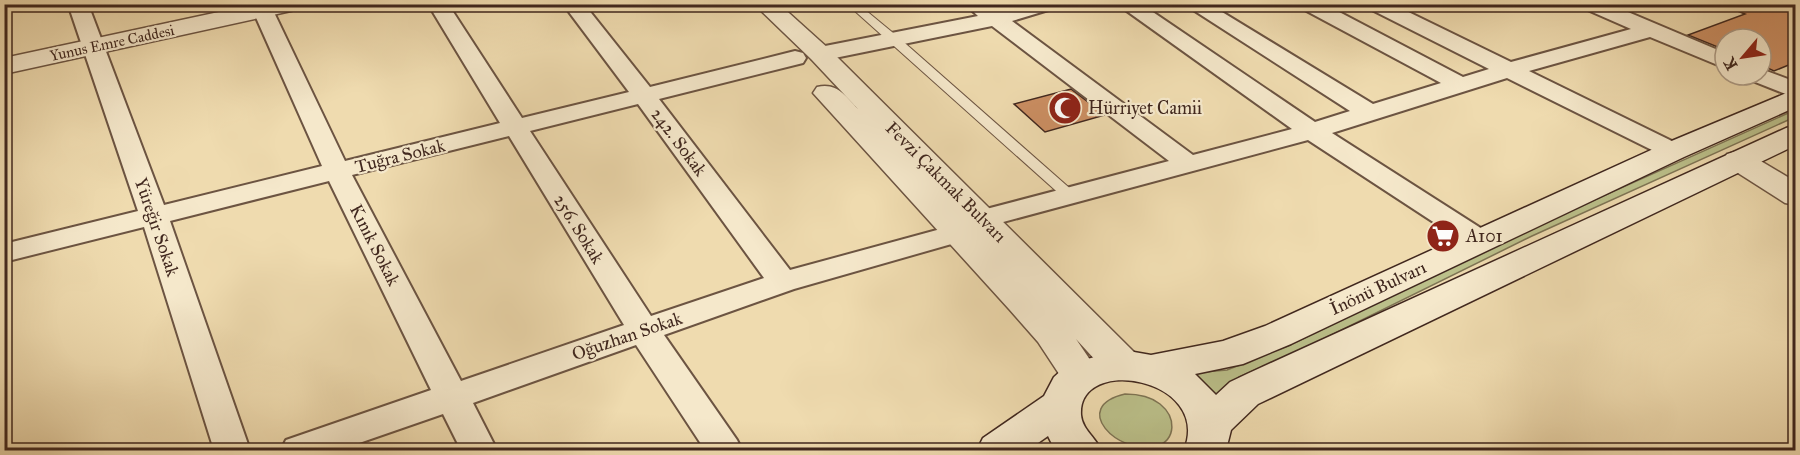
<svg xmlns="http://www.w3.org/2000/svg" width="1800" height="455" font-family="'IM FELL Great Primer',serif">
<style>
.green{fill:#bbc08a;stroke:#7e7454;stroke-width:1.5}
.building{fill:#cc8f63;stroke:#40271e;stroke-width:1.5}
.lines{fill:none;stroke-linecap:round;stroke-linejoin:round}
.service-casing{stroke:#6c5442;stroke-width:2}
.minor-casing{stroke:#6c5442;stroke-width:4}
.tertiary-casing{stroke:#6c5442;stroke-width:3}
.secondary-casing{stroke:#40271e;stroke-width:3}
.service{fill:#f5e8cb;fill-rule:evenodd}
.minor{fill:#f5e8cb;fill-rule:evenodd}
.tertiary{fill:#f5e8cb;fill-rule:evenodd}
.secondary{fill:#f5e8cb;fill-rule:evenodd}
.labels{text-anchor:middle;stroke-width:4.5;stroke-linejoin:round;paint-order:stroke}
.far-street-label{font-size:15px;fill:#40271e;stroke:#f5e8cb}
.poi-label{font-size:18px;fill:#40271e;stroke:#f5e8cb;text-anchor:start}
.street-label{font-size:18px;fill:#40271e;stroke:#f5e8cb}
</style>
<rect width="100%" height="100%" fill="#efdbaf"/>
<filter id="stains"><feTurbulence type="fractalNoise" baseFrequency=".00333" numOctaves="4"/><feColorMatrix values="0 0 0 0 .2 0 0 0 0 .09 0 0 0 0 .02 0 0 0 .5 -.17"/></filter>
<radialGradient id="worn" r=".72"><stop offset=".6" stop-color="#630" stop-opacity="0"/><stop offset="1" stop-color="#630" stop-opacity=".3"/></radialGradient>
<!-- green -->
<g class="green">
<polygon points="1795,110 1795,117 1532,236 1301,350 1239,377 1219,397 1192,373 1227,370 1290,345 1523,232"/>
<path d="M 1125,394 C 1138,394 1150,396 1160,404 C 1176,417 1177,439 1156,447 C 1118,455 1069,407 1125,394 Z"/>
</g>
<!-- building -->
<g class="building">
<polygon points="1726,4 1796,4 1796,62 1774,71 1761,65 1761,39 1725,39 1725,50 1688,35 1745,14 1725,6"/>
<polygon points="1071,89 1105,115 1045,132 1014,104"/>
</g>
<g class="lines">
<defs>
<polygon id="service" points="847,4 858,4 898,37 1074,192 1075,195 1074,198 1064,198"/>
<g id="minor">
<path d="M 68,4 L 88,4 L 164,205 L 322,166 L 250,4 L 270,4 L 345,161 L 500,123 L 428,4 L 448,4 L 522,118 L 629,92 L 563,4 L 584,4 L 650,87 L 795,51 L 803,53 L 806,58 L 803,63 L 659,99 L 790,270 L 959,224 L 969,227 L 973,233 L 969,239 L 794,289 L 664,335 L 737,440 L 742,450 L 705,450 L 636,345 L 473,403 L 497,450 L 461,450 L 443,414 L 339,450 L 281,450 L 286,440 L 431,390 L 329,181 L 170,221 L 250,450 L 214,450 L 144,227 L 4,262 L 4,244 L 138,211 ZM 638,104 L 764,278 L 651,316 L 530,131 ZM 509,136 L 624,325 L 461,381 L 352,175 Z"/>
<polygon points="965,4 989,4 999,11 1024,4 1058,4 1055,8 1012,21 1193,155 1292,129 1117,4 1141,4 1315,122 1350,111 1184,4 1209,4 1373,104 1441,83 1301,8 1298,4 1324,4 1463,77 1489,69 1368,8 1365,4 1392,4 1511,62 1631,29 1583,8 1580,4 1609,4 1725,53 1725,68 1650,37 1529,71 1682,146 1686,151 1682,156 1673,159 1664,156 1507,78 1332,133 1490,234 1494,240 1490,246 1480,249 1470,246 1308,140 981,228 971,225 967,219 971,213 1169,161 992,26 820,61 812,59 809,54 812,49 820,47 978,16"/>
<polygon points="1761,69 1796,82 1796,98 1750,80 1747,75 1761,75"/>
</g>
<g id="tertiary">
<polygon points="256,4 302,4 299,9 291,11 4,74 4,58"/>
<path d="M 754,4 L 779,4 L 829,49 L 1137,355 L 1142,365 L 1137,375 L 1123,379 L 1109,375 L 1076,339 L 1101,376 L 1095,386 L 1081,390 L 1067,386 L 1038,342 L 1009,309 L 813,93 L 817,87 C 837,82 845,96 858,109 L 811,59 Z"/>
<polygon points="1738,151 1749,154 1796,182 1796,205 1785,203 1727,166 1723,160 1727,154"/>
</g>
<path id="secondary" d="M 1796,89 L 1796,107 L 1684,157 L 1291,344 L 1243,364 L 1195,374 L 1216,395 L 1230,382 L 1249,373 L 1786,128 L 1796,125 L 1796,145 L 1258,404 L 1231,430 L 1226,450 L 1184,450 C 1213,378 1077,354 1081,415 C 1082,429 1096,438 1101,450 L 1055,450 L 1048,436 L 1028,450 L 977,450 L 983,438 L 1044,396 L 1054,377 L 1064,368 L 1077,362 L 1105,354 L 1134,352 L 1151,355 L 1223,341 L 1265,326 L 1662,145 Z"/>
</defs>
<!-- service casing -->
<use href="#service" class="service-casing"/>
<!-- minor casing -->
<use href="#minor" class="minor-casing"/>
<!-- tertiary casing -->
<use href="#tertiary" class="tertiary-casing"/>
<!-- secondary casing -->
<use href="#secondary" class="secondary-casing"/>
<!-- service -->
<use href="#service" class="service"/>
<!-- minor -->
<use href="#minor" class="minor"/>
<!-- tertiary -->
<use href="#tertiary" class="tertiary"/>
<!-- secondary -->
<use href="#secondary" class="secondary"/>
</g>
<!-- icons -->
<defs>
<symbol id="mosque-disc" viewBox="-11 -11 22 22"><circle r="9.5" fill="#8f2418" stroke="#f5e8cb"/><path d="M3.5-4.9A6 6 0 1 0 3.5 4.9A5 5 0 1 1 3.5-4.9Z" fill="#fff"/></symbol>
<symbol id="supermarket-disc" viewBox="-11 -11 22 22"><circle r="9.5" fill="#8f2418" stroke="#f5e8cb"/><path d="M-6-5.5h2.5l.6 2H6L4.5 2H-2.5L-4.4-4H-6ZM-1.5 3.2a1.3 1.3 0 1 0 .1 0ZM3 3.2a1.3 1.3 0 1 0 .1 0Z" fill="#fff"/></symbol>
</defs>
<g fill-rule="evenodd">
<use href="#mosque-disc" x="1046" y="89" width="38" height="38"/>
<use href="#supermarket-disc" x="1424" y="217" width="38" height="38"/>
</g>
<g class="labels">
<!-- far-street labels -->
<g class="far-street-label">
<text transform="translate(112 43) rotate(-12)" y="5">Yunus Emre Caddesi</text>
</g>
<!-- poi labels -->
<g class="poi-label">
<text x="1088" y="114">Hürriyet Camii</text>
<text x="1466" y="242">A101</text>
</g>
<!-- street labels -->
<g class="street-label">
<text transform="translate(679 142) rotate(53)" y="6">242. Sokak</text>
<text transform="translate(400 156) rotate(-14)" y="6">Tuğra Sokak</text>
<text transform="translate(946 182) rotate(45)" y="6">Fevzi Çakmak Bulvarı</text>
<text transform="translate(157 227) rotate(71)" y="6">Yüreğir Sokak</text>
<text transform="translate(579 229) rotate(58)" y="6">256. Sokak</text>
<text transform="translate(375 245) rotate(63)" y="6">Kınık Sokak</text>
<text transform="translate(1378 288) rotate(-25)" y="6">İnönü Bulvarı</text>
<text transform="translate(627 336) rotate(-19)" y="6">Oğuzhan Sokak</text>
</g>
</g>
<!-- margin -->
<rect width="1800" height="455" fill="none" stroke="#efdbaf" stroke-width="24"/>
<rect x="6" y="6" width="1788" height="443" fill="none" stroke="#40271e" stroke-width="3"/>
<rect x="12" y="12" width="1776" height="431" fill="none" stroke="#40271e" stroke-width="1.5"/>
<!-- north arrow -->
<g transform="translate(1743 57) rotate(241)"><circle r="28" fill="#f5e8cb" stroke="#ad9b86" stroke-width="1.5"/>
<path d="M0-4.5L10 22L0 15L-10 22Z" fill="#8f2418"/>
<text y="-9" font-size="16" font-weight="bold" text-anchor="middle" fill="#40271e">K</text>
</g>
<rect width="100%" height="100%" filter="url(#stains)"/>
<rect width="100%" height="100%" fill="url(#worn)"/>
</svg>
